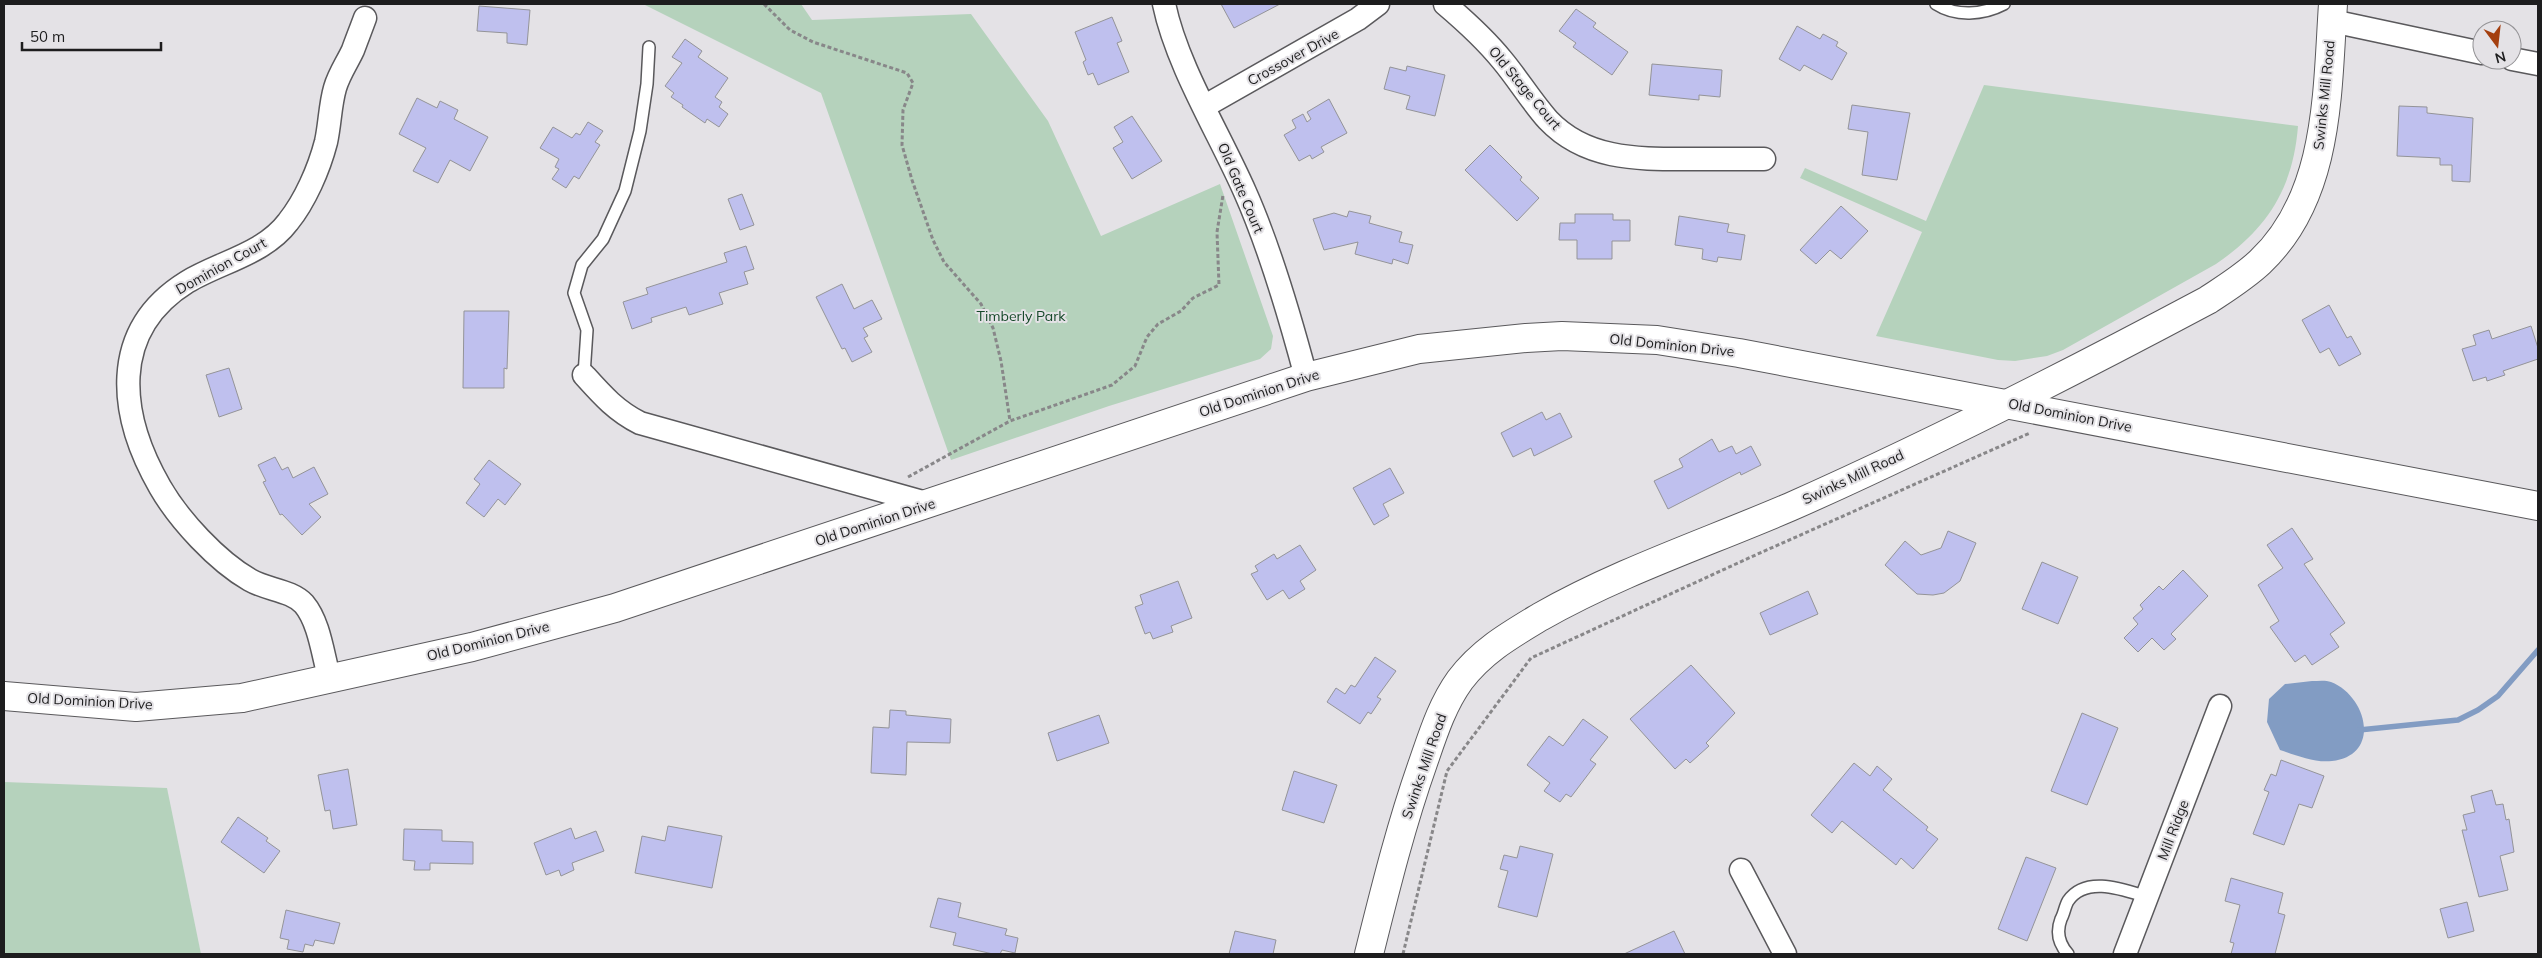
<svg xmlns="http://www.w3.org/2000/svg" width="2542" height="958" font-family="Mulish,sans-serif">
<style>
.green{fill:#b5d2bc}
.water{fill:#829cc3}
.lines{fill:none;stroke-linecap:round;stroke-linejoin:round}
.stream{stroke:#829cc3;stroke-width:5.5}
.building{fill:#bfc0ee;stroke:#949498}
.service-casing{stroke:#5a595c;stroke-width:14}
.minor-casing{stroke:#5a595c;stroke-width:25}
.tertiary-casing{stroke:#5a595c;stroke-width:30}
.secondary-casing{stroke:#5a595c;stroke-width:30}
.path{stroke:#888789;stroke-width:3;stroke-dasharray:4 2.5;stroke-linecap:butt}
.service{stroke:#fff;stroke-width:11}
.minor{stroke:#fff;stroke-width:22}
.tertiary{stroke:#fff;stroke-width:28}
.secondary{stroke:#fff;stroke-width:28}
.labels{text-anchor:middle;stroke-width:4;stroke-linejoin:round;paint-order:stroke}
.street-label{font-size:14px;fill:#1d1d1e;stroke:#e4e2e6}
.park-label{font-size:14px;fill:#154829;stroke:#e4e2e6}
</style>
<rect width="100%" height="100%" fill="#e4e2e6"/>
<!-- green -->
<g class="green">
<polygon points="643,4 801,4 812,20 971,14 1048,121 1101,236 1220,184 1273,336 1271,349 1260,359 1109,406 951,460 821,93"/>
<path d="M 1984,85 L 2298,126 C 2293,189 2267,229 2216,264 L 2063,350 L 2047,356 L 2015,361 L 1998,360 L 1876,336 L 1922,232 L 1800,178 L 1805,168 L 1926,221 Z"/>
<polygon points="4,782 167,788 201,954 4,954"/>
</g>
<!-- water -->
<path class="water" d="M 2312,681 C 2318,681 2326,680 2331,682 C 2367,696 2382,755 2332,761 C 2314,763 2296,755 2280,750 L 2267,722 L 2269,699 L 2285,684 Z"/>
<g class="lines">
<!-- stream -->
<polyline class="stream" points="2359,730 2458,720 2478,710 2498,696 2538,650"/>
</g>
<!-- building -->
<g class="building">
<polygon points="1221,4 1280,4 1234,28"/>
<polygon points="479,6 530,10 527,45 507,43 507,33 477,31"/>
<polygon points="1576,9 1596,23 1593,27 1628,52 1612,75 1573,47 1576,43 1559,31"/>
<polygon points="1112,17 1122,41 1117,43 1129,72 1098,85 1093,73 1088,75 1083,62 1086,60 1075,32"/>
<polygon points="1797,26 1820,39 1823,34 1838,42 1836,46 1847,53 1832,80 1804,65 1800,71 1779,59"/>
<polygon points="685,39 702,51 698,57 728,78 715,97 722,102 719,107 728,114 719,127 707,119 705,123 682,107 683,105 671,97 674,93 665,86 682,63 672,57"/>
<polygon points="1652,64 1722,70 1720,97 1699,95 1699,100 1649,95"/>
<polygon points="1407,66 1445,75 1435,116 1406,109 1410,96 1384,89 1390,67 1406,71"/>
<polygon points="417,98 437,108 440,101 458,110 454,119 488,137 470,171 450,160 438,183 413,171 426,148 399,134"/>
<polygon points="1329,99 1347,133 1321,147 1324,152 1312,159 1310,155 1299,161 1284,135 1296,128 1292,120 1303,114 1307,122 1311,119 1307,112"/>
<polygon points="1852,105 1910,113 1897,180 1862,175 1868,132 1848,129"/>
<polygon points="2399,106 2427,107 2427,113 2473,118 2470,182 2452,181 2452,165 2440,165 2440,158 2397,156"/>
<polygon points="1132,116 1162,161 1132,179 1113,148 1123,142 1114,127"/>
<polygon points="588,122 603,131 595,142 600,145 579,179 574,176 566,188 552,179 559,169 555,167 559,159 540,148 553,127 572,138 576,133 580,135"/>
<polygon points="1490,145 1522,177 1520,180 1539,198 1517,221 1465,170"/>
<polygon points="742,194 754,225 740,230 728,199"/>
<polygon points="1841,206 1868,231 1841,259 1830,250 1816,264 1800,250"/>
<polygon points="1349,211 1371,216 1369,223 1402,232 1399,242 1413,245 1408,264 1393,259 1392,264 1355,254 1358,242 1324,250 1313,219 1334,213 1347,217"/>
<polygon points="1575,214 1613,214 1613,220 1630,220 1630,241 1612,241 1612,259 1577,259 1577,240 1559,240 1560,223 1575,223"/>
<polygon points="1679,216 1729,224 1727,232 1745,235 1741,260 1718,257 1717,262 1702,259 1703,249 1675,245"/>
<polygon points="746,246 754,269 744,272 748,284 719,293 723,304 689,315 686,307 651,318 652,322 632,329 623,302 648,294 646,288 727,262 724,253"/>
<polygon points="842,284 854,309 872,300 882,319 863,328 868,336 864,338 872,352 852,362 845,348 842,349 816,297"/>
<polygon points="2329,305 2347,338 2351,336 2361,354 2339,366 2329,348 2320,353 2302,320"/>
<polygon points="464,311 509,311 507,369 504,368 504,388 463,388"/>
<polygon points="2531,326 2538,348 2538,359 2503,371 2505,375 2487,381 2486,377 2473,381 2462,349 2476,345 2473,335 2489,330 2492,339"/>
<polygon points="229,368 242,409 219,417 206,375"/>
<polygon points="1542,412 1546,420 1560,413 1572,437 1534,456 1531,448 1513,457 1501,433"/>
<polygon points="1712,439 1719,452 1732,446 1736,454 1751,446 1761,465 1741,475 1740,472 1668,509 1654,481 1683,467 1679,459"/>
<polygon points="275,457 282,470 288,467 293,478 314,467 328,494 309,504 321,517 302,535 282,514 280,515 263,482 266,481 258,465"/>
<polygon points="489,460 521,484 505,505 498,499 484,517 466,503 480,484 474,479"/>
<polygon points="1390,468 1404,493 1383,504 1389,516 1374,525 1353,488"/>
<polygon points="2292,528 2313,559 2304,564 2345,623 2330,634 2339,647 2312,665 2305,655 2295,662 2270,627 2279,621 2258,585 2283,568 2267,545"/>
<polygon points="1948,531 1976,543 1960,581 1944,593 1933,595 1917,594 1885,565 1905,541 1921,555 1941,548"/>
<polygon points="1300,545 1316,570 1300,581 1305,589 1289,599 1283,590 1267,600 1251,574 1258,571 1255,566 1274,554 1277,559"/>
<polygon points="2042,562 2078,577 2058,624 2022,609"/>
<polygon points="2183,570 2208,596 2171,634 2176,639 2164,650 2152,638 2138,652 2124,638 2138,624 2133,618 2143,609 2140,605 2159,586 2163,590"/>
<polygon points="1178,581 1192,618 1171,626 1173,632 1153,639 1150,632 1145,634 1135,607 1143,604 1140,595"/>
<polygon points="1808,591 1818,614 1770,635 1760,613"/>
<polygon points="1375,657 1396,671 1377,697 1381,699 1371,714 1368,712 1360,724 1327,702 1336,688 1345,694 1351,685 1355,687"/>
<polygon points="1691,665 1735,713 1706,743 1709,746 1690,763 1686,759 1675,769 1630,719"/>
<polygon points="890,710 906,711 906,715 951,719 950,743 907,742 906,775 871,773 873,727 889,728"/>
<polygon points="2082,713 2118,728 2087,805 2051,791"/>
<polygon points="1099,715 1109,743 1057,761 1048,733"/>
<polygon points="1583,719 1608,737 1590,760 1596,764 1571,797 1566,794 1560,802 1544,791 1550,783 1527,765 1549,736 1563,746"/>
<polygon points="2281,760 2324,776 2312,808 2299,804 2284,845 2253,834 2269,792 2264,790 2271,774 2276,776"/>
<polygon points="1854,763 1870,776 1877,766 1892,779 1883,790 1928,827 1926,830 1938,839 1913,869 1901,858 1896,865 1842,821 1832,833 1811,815"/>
<polygon points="348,769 357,825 333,829 330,810 325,811 318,775"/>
<polygon points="1294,771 1337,785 1324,823 1282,810"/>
<polygon points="2492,790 2496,805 2503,804 2506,820 2509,819 2514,852 2500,856 2508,890 2479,897 2462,830 2467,830 2463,815 2475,812 2471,796"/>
<polygon points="238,817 268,838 266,841 280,851 264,873 221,842"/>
<polygon points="668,826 722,836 712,888 635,873 642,836 665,841"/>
<polygon points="571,828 575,839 596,831 604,851 572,863 574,870 561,876 559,870 546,875 534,843"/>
<polygon points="404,829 442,830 442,841 473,842 473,864 430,863 430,870 414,870 415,861 403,860"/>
<polygon points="1520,846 1553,854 1537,917 1498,907 1508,871 1500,869 1504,855 1517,858"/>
<polygon points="2026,857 2056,868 2027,941 1998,929"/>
<polygon points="2231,878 2283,893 2278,913 2285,915 2275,954 2231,954 2234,943 2230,942 2240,905 2225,901"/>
<polygon points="938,898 961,903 958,917 1007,929 1005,935 1018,938 1015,953 1002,950 1000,954 993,954 953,945 956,933 930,927"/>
<polygon points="2467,902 2474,931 2448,938 2440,909"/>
<polygon points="286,910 340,923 334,944 315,940 313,946 305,944 303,952 287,949 289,940 280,938"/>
<polygon points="1235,931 1276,940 1273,954 1229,954"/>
<polygon points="1674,931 1685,954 1624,954"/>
</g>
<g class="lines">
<defs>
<g id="service">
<path d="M 1936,4 C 1956,17 1983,15 2004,4"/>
<polyline points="584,375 587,330 574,293 582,265 603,239 625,191 640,131 647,84 649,47"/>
<path d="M 2068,954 C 2059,944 2056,932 2061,919 C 2064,914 2065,906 2068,901 C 2086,875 2124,890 2147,897"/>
</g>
<g id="minor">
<path d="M 1164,4 C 1177,66 1219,133 1245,192 C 1270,248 1290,317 1306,377"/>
<path d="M 1445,4 C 1465,21 1485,39 1502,60 C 1518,79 1531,101 1548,120 C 1585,159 1635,159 1685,159 C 1711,159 1738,159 1764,159"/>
<polyline points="2332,21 2482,53"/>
<polyline points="2512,59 2538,64"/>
<polyline points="1205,106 1358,19 1378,4"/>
<path d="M 584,375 C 602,395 616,411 640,423 L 930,504"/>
<path d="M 330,680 C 323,657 320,623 304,604 C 291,590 267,590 250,580 C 217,561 179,520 160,487 C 119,416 108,331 187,282 C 220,262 264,254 288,222 C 305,201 319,169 326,142 C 330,124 330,105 335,88 C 339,74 347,63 353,50 C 357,39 361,29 365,18"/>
<polyline points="1741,870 1785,954"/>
<polyline points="2125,954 2220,706"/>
</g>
<path id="tertiary" d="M 1369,954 C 1385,890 1401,825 1423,763 C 1433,734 1442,705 1460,680 C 1482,651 1510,635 1540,617 C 1619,572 1706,543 1790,507 C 1932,444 2071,373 2208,300 C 2226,288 2244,277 2260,262 C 2330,196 2327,92 2333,4"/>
<polyline id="secondary" points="4,696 136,707 242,698 472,647 615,608 1306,377 1419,349 1526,338 1562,336 1657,340 1739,353 2538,506"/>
</defs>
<!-- service casing -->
<use href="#service" class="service-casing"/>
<!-- minor casing -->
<use href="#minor" class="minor-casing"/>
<!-- tertiary casing -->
<use href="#tertiary" class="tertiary-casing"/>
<!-- secondary casing -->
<use href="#secondary" class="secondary-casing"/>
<!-- path -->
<g class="path">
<polyline points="764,4 790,30 813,42 907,73 913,83 903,110 902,145 912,180 933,240 944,262 981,304 993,328 1001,361 1010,421"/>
<polyline points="908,477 1010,421 1112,385 1135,366 1147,337 1158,324 1181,311 1193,298 1219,285 1217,232 1223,195"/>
<polyline points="1403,954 1447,771 1531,658 1751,557 2030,433"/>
</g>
<!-- service -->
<use href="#service" class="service"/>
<!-- minor -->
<use href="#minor" class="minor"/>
<!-- tertiary -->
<use href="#tertiary" class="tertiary"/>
<!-- secondary -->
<use href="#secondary" class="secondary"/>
</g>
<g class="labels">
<!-- street labels -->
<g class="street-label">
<text transform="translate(1293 57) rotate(-29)" y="5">Crossover Drive</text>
<text transform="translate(1525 88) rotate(50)" y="5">Old Stage Court</text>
<text transform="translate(2324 95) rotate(-84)" y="5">Swinks Mill Road</text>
<text transform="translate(1241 188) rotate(67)" y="5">Old Gate Court</text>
<text transform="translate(221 266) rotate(-29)" y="5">Dominion Court</text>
<text transform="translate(1672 345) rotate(6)" y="5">Old Dominion Drive</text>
<text transform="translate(1259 393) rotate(-18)" y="5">Old Dominion Drive</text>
<text transform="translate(2070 415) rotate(11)" y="5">Old Dominion Drive</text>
<text transform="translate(1853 477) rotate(-25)" y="5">Swinks Mill Road</text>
<text transform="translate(875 522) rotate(-18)" y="5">Old Dominion Drive</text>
<text transform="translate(488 641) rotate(-14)" y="5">Old Dominion Drive</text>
<text transform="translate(90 701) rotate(3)" y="5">Old Dominion Drive</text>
<text transform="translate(1424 766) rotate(-71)" y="5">Swinks Mill Road</text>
<text transform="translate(2173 830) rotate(-69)" y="5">Mill Ridge</text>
</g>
<!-- park labels -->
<g class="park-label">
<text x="1021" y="321">Timberly Park</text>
</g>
</g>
<!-- border -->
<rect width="2542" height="958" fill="none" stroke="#1d1d1e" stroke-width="10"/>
<!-- north arrow -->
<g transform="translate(2497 45) rotate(165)"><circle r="24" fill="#e4e2e6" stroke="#949396"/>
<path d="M0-4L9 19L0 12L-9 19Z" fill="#a43f0f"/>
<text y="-8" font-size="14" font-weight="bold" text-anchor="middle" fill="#1d1d1e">N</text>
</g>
<!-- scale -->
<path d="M22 42v8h139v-8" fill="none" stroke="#1d1d1e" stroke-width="2.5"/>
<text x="30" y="42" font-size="15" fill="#1d1d1e" stroke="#e4e2e6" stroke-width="4" paint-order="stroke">50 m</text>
</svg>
